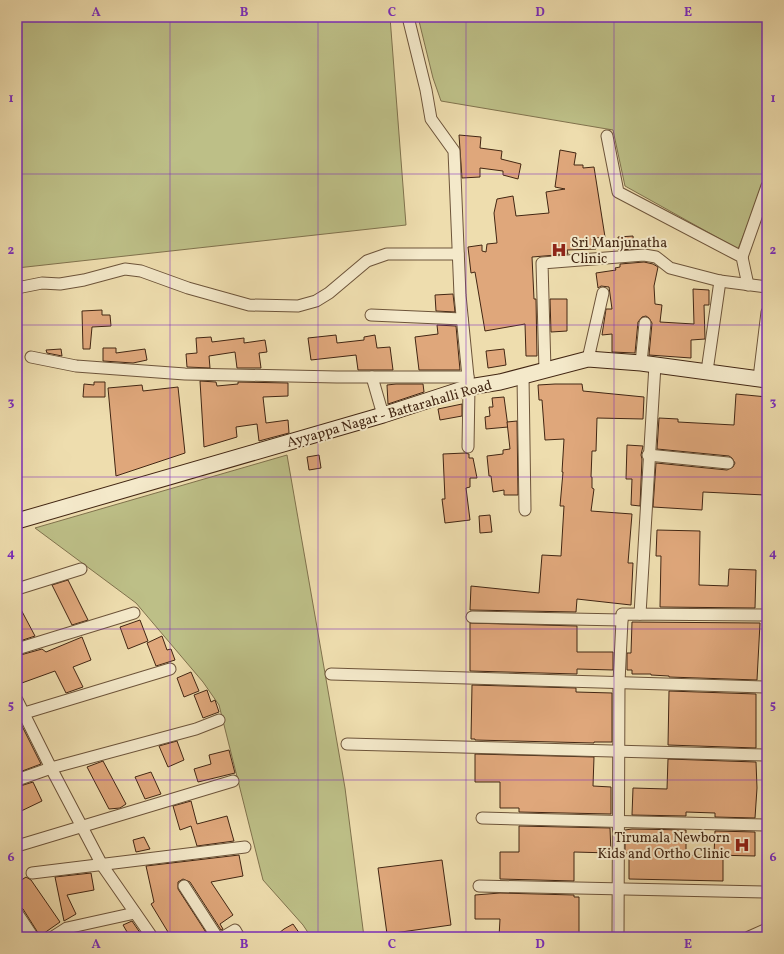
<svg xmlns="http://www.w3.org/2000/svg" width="784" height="954" font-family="Vollkorn,serif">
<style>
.green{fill:#bdbf87;stroke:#80724d}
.building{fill:#dfa77b;stroke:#422613}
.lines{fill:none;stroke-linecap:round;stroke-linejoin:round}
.minor-casing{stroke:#6d543a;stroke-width:13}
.secondary-casing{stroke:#422613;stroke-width:17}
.minor{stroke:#f4e9ca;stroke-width:11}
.secondary{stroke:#f4e9ca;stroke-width:15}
.grid{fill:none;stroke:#7b2cbf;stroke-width:1;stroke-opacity:0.55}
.labels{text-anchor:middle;stroke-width:4;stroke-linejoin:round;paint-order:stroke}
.poi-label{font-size:14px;fill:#422613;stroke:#f4e9ca;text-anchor:start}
.street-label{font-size:14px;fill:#422613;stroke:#f4e9ca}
.neatline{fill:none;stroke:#7b2cbf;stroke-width:1.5}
.grid-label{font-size:13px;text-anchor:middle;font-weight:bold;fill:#7b2cbf}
</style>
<rect width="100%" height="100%" fill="#eeddae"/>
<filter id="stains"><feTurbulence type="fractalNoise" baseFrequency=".005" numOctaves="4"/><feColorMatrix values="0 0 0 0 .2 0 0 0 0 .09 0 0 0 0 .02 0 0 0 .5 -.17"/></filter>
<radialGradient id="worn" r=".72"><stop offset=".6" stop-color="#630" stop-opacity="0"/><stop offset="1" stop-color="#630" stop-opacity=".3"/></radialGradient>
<!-- green -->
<g class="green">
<polygon points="17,17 390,17 406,225 17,268"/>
<polygon points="418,17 767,17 767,176 738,249 625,186 613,130 441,101 433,78"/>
<polygon points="287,455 345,788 364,937 311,937 303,925 263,880 219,705 203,682 136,603 35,528"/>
</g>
<!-- building -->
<g class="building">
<polygon points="459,135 481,137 480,148 502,151 501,159 521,164 518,179 503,175 503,171 480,168 480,177 462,178"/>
<polygon points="560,150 576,153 574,165 583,165 583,168 594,167 605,237 596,238 596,249 567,250 568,254 532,257 534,299 536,299 537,356 526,356 525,324 485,331 475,272 471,273 468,247 482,245 482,251 486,252 487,244 497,243 494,213 497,199 513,196 516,216 549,213 546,192 565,189 555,187"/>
<polygon points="633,236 634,249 619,250 618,237"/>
<polygon points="644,262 653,264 658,267 654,286 655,304 662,305 660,322 694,324 693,289 709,290 709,305 704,305 705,339 691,340 691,358 649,355 652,323 649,318 646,316 642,317 638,322 635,353 612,352 612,334 602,335 606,309 612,309 609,287 601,286 598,288 596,273 616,270 615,268 620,267 620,264"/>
<polygon points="453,294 455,312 436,311 435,295"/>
<polygon points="550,299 567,299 567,331 551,332"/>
<polygon points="102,310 102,315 110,315 111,326 92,327 90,349 83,349 82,311"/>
<polygon points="437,325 456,326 460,370 419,370 415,337 438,334"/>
<polygon points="336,335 337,343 364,340 364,337 375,335 377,348 390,347 393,370 358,370 356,355 311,360 308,338"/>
<polygon points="211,337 212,342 244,338 244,343 265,340 267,352 259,353 261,368 237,368 235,352 209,356 210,368 187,367 186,354 197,353 196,338"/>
<polygon points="103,348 116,348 116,353 145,349 147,360 133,363 103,361"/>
<polygon points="61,349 62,356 47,353 46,350"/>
<polygon points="504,349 506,365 488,368 486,351"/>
<polygon points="200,381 216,382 217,386 238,384 238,382 288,383 288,396 263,397 266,423 288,420 289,433 259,441 257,424 236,427 237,437 204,447"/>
<polygon points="94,382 105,382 105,397 83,397 84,384 94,385"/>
<polygon points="396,384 423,384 424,392 388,404 387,385"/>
<polygon points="555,384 582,384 583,391 644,397 643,419 597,418 596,451 592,451 591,477 592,477 592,488 594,489 591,511 632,514 628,563 633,563 631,605 577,599 576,612 470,610 471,586 539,593 542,555 561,556 564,506 560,506 563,472 562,472 564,439 545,440 542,400 539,400 538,385"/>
<polygon points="142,385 143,391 178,387 185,453 116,476 108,388"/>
<polygon points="736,394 767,397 765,495 703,492 702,510 653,507 656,463 727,470 733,467 735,463 732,458 729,456 657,449 659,418 678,419 678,422 734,425"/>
<polygon points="504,397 508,427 486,429 485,417 490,416 489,407 493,407 492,398"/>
<polygon points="462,404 462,416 440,420 438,409"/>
<polygon points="517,421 518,495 504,495 504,490 493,492 491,476 489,476 487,456 503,454 503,450 510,449 507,422"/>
<polygon points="627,445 643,446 641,455 642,459 640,506 631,505 632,479 626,479"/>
<polygon points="465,453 469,454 469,458 473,458 477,478 470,478 470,487 466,488 470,520 445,523 442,499 445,499 443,454"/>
<polygon points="319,455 321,468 309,470 307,457"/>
<polygon points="490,515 492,532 480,533 479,516"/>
<polygon points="657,530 700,531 699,585 728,586 729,569 756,570 755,608 660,607 661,556 656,556"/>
<polygon points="68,580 88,620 72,625 52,585"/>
<polygon points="17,602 35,636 17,642"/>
<polygon points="140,620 148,641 128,649 120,627"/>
<polygon points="632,622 760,623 757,680 669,677 669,676 651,675 651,674 632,674 632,670 627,670 627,653 631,653"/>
<polygon points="470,623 577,626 577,652 613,652 613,670 577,669 577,674 470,671"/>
<polygon points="162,636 167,650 171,649 175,660 156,666 147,643"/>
<polygon points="82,637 91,660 73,667 83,687 66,693 55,671 19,684 17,677 17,656 42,649 46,652"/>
<polygon points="191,672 199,691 184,697 177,678"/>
<polygon points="472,685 576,688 576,692 612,693 612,742 594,742 594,743 475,740 475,739 471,739"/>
<polygon points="207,690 211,702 215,700 219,712 203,718 194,695"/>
<polygon points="669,691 756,694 756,748 668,745"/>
<polygon points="17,722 20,722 41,764 17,773"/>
<polygon points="177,741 184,760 168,767 159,746"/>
<polygon points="229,750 235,773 198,782 194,769 211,764 209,755"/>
<polygon points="475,754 594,757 593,786 611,787 611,814 519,812 519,808 500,808 500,782 475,782"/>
<polygon points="668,759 756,762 757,788 755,818 715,817 715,813 686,812 686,816 632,815 633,788 667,789"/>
<polygon points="103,761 126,804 120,808 109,809 87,767"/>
<polygon points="151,772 161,794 145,799 135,777"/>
<polygon points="33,782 42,801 17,813 17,787"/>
<polygon points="191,801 197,824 227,816 234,841 197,846 191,826 180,830 173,806"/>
<polygon points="519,826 610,828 611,853 574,852 574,881 500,879 500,852 519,852"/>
<polygon points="632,829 686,830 686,855 723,856 723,881 629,879 629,853 625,853 625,830"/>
<polygon points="715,831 755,832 755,856 714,855"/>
<polygon points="144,837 150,849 136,852 133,840"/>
<polygon points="239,855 243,876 211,882 233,915 220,924 223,929 221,930 190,882 183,879 178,882 178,889 209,937 171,937 151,904 154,902 146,866"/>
<polygon points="442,860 451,925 387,934 378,868"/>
<polygon points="91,873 94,890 67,895 76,914 64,921 55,877"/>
<polygon points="26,877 31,880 60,922 40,936 23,909 17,906 17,883"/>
<polygon points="500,893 574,895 574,897 579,897 579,937 499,937 500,919 475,919 475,895"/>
<polygon points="132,921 143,937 130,937 123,925"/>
<polygon points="293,924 302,937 274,937 284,929"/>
</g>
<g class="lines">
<defs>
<g id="minor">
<polyline points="408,17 426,90 431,119 454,151 460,295 469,387 468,447"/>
<polyline points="607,136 618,192 742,257 748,285"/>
<polyline points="742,257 767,186"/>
<polyline points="17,288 42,283 60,284 84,280 125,269 141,271 188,288 249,305 298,306 316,301 329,293 367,261 387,254 458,254"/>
<polyline points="371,315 462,319"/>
<polyline points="31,357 76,366 185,374 337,377 468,377"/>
<polyline points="588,359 603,293"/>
<polyline points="641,363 645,323"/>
<polyline points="545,370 542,263 644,255 656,257 670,268 720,281 767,287"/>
<polyline points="707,371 720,281"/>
<polyline points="523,376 525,510"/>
<polyline points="372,377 383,415"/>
<polyline points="759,378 767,312"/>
<polyline points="648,455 728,463"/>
<polyline points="17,589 81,569"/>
<polyline points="640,614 655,365"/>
<polyline points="472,617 622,620 622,614 767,615"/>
<polyline points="17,649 134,613"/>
<polyline points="331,674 767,687"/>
<polyline points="17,700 51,768 102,865 152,937"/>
<polyline points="18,715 170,669"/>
<polyline points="347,744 767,755"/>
<polyline points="17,780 51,768 196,729 219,720"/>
<polyline points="482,818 767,825"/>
<polyline points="17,846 233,781"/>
<polyline points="32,873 245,847"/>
<polyline points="184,886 217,937"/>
<polyline points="479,886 767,892"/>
<polyline points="17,913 33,937"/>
<polyline points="53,937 67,928 135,913"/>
<polyline points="223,937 235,930 239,937"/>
<polyline points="618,937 619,682 622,620"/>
<polyline points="749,937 767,929"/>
</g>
<polyline id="secondary" points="17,521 383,415 469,387 500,382 588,359 641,363 767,380"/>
</defs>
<!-- minor casing -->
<use href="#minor" class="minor-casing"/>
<!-- secondary casing -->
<use href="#secondary" class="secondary-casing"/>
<!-- minor -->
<use href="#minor" class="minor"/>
<!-- secondary -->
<use href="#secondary" class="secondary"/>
</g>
<!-- grid -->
<path class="grid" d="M 170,17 L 170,937M 318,17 L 318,937M 466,17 L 466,937M 614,17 L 614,937M 17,174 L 767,174M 17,325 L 767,325M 17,477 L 767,477M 17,629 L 767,629M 17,780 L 767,780"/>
<!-- icons -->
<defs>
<symbol id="hospital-bare" viewBox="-9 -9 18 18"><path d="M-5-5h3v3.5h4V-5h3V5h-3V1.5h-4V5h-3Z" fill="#8f2418" stroke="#f4e9ca" stroke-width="2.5" paint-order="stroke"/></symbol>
</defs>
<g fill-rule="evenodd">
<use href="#hospital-bare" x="548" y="239" width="22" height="22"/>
<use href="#hospital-bare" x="731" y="834" width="22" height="22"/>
</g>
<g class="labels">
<!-- poi labels -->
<g class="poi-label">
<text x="571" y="247">Sri Manjunatha<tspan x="571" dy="16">Clinic</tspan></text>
<text x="730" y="842" text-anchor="end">Tirumala Newborn<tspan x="730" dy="16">Kids and Ortho Clinic</tspan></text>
</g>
<!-- street labels -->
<g class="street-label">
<text transform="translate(389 413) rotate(-16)" y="5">Ayyappa Nagar - Battarahalli Road</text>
</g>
</g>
<!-- margin -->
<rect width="784" height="954" fill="none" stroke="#eeddae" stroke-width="44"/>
<rect x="22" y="22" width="740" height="910" class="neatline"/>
<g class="grid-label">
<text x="96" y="16">A</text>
<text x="244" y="16">B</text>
<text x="392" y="16">C</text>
<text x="540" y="16">D</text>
<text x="688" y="16">E</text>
<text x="11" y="102">1</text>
<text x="773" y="102">1</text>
<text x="11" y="254">2</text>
<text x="773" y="254">2</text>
<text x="11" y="406">3</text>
<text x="773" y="406">3</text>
<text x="11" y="557">4</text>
<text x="773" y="557">4</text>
<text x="11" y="709">5</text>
<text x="773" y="709">5</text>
<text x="11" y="861">6</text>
<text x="773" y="861">6</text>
<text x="96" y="948">A</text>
<text x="244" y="948">B</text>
<text x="392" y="948">C</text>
<text x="540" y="948">D</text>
<text x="688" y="948">E</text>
</g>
<rect width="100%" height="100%" filter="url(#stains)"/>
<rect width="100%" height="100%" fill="url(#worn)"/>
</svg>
